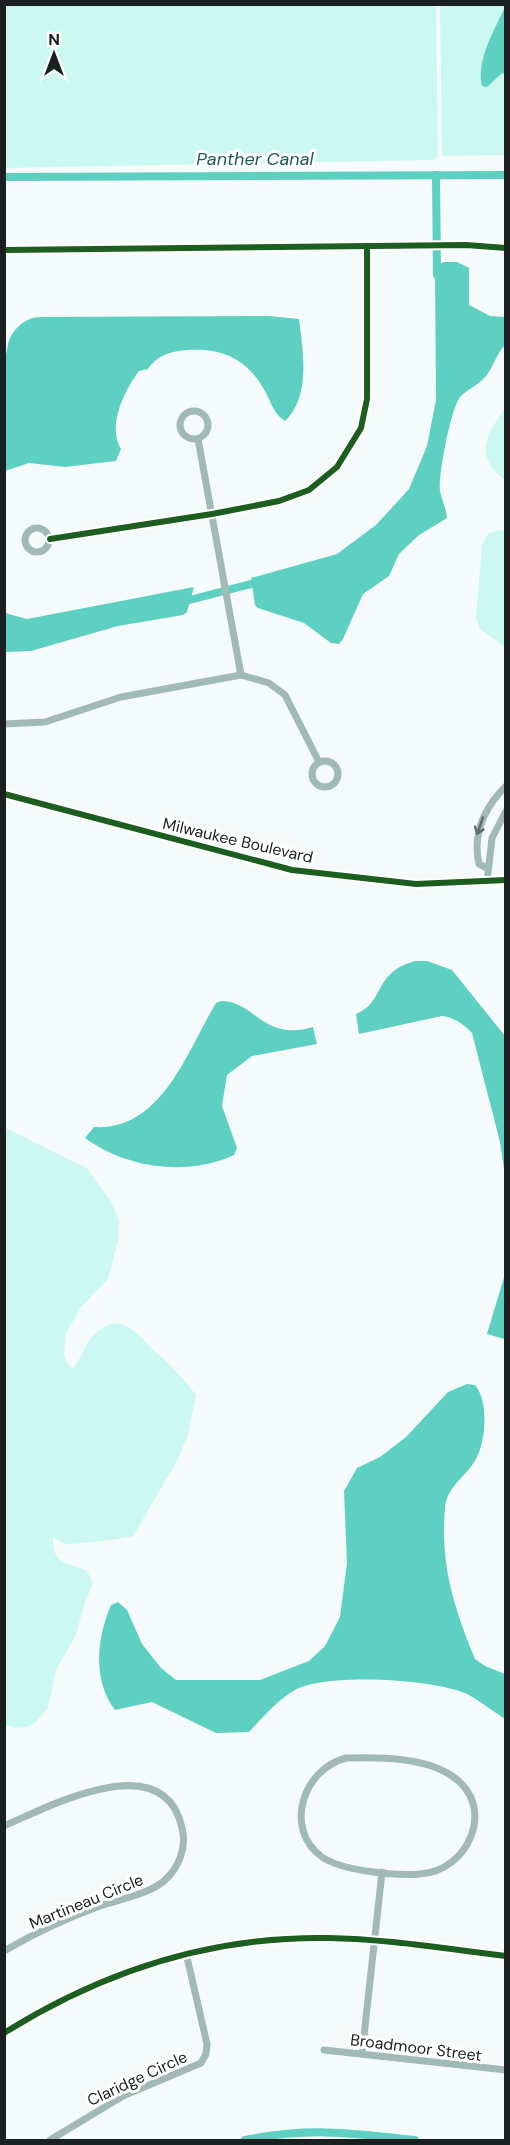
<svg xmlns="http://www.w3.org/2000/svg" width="510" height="2145" font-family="'DM Sans',sans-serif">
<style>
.green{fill:#cbf9f1}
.water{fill:#5ed0c2}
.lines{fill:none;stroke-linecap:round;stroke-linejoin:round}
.canal{stroke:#5ed0c2;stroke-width:8}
.street{stroke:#a1bab5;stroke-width:7}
.cycleway-casing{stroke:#fff;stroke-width:10}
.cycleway{stroke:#1b5e20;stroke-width:6}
.oneway{stroke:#5e6d6a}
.labels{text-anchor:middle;stroke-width:6;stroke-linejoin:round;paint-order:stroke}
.street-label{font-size:16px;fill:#1a201f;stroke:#fff}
.water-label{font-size:18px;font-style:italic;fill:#215b52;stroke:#fff}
</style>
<rect width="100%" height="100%" fill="#f4fbfa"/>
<!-- green -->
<g class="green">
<polygon points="4,5 436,5 438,156 432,160 5,168"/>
<polygon points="440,5 505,5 505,155 442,156"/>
<path d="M 505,408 L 505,480 C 473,455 486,436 505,408 Z"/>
<polygon points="499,530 505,531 505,647 480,629 476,618 482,545 488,534"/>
<path d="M 5,1128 L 87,1168 L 110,1200 L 119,1220 L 118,1240 L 108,1279 L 81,1307 L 66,1333 L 64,1353 L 66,1362 L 73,1369 C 81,1359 85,1343 95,1334 C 123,1307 139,1338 159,1355 C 173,1368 184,1379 196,1395 L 188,1435 L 177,1461 L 133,1536 C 129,1538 70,1545 66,1544 C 61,1542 56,1539 53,1537 C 53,1567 66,1561 87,1571 L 93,1583 L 84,1605 L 76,1635 L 56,1670 L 48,1708 L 35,1723 L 26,1727 L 16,1728 L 4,1725 Z"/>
</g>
<!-- water -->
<g class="water">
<path d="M 504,9 L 505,73 L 501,74 L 487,87 L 482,86 C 476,61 494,31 504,9 Z"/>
<path d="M 444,262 L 457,262 L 469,268 L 469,305 L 490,316 L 505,317 L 505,345 C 496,354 494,366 486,376 C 479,385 469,388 461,396 C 451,406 438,476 440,491 C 442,500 446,508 447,518 L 419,535 L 399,554 L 389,576 L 363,594 L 343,639 L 339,644 L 331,643 L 304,623 L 258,608 L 255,605 L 251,578 L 337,554 L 376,525 L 409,489 L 427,446 L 436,400 L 435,266 Z"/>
<path d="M 269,316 L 299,319 C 303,351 311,396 285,421 C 275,415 272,405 267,395 C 251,362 225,347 188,350 C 172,351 157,355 148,369 L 139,371 C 124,391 107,426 121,449 L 116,461 L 65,467 L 29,463 L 5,471 C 4,444 0,356 11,336 C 17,326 27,317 40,317 Z"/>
<polygon points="194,587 187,612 183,615 118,626 31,651 5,652 5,613 27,619"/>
<path d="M 415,961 L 427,961 L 452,970 L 505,1036 L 505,1176 L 500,1142 L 472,1033 C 463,1024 456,1018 442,1016 L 359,1034 L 356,1014 C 386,1002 372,973 415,961 Z"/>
<path d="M 221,1001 C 255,1001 263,1042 313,1027 L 317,1044 L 252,1056 L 227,1075 L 222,1106 L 237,1148 L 234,1155 C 187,1177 126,1168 85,1138 L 94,1127 C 162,1131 187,1051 216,1003 Z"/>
<polygon points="505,1274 506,1334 504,1339 487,1334"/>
<path d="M 467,1384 L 475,1385 C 489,1401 486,1441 476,1459 C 466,1477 447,1486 445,1508 C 440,1564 454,1608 475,1659 L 485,1666 L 505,1674 L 505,1719 C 493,1711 480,1701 467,1694 C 435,1679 323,1672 293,1691 C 277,1701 262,1718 249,1732 L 216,1733 L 152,1702 L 115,1710 C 92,1680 97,1638 111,1605 L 118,1602 L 127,1610 L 142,1644 L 161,1668 L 176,1680 L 260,1680 L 309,1661 L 325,1646 L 340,1617 L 347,1563 L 344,1491 L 357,1468 L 380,1457 L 406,1437 L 448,1392 Z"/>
</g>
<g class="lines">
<!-- canal -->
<g class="canal">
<polyline points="436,175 437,275"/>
<polyline points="4,177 506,175"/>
<polyline points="182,602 262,581"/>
<path d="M 245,2140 C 310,2127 351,2133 415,2140"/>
</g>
<!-- street -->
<g class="street">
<polyline points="4,250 466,245 506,248"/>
<circle cx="194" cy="425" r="14"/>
<polyline points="198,439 241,675"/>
<circle cx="37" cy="540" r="12"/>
<polyline points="50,539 212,514 279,501 309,490 337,467 361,428 367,399 367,247"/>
<polyline points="4,724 45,722 121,697 241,675 269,683 285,695 319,762"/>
<circle cx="325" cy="774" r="13"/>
<polyline points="4,794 292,870 416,884 506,880"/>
<path d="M 487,868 L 479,864 C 472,833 484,808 506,786"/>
<polyline points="487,882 492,838 506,811"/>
<path d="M 346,1758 C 379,1757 424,1757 452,1776 C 498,1806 468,1872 420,1874 C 396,1876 342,1871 322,1857 C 283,1829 303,1769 346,1758 Z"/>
<path d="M 4,1826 C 50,1806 164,1745 182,1828 C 187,1847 179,1868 164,1881 C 147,1895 120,1899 100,1906 C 67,1918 35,1933 4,1951"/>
<path d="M 4,2033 C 103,1971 211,1936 328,1938 C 387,1939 447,1949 506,1956"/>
<polyline points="324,2050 506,2070"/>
<polyline points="362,2054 382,1872"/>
<polyline points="50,2140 123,2096 201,2063 206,2054 207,2044 186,1953"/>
</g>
<defs>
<g id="cycleway">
<polyline points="4,250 466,245 506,248"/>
<polyline points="50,539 212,514 279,501 309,490 337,467 361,428 367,399 367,247"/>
<polyline points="4,794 292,870 416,884 506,880"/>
<path d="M 4,2033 C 103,1971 211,1936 328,1938 C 387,1939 447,1949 506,1956"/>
</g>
</defs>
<!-- cycleway casing -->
<use href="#cycleway" class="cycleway-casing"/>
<!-- cycleway -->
<use href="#cycleway" class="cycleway"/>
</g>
<!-- one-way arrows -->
<defs><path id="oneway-shaft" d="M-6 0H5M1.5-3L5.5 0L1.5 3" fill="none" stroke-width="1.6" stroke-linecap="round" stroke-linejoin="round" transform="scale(1.5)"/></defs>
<use class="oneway" href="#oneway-shaft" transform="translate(480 826) rotate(109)"/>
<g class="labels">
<!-- street labels -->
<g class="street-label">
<text transform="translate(238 840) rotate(13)" y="6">Milwaukee Boulevard</text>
<text transform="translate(86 1901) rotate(-22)" y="6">Martineau Circle</text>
<text transform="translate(416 2047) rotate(7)" y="6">Broadmoor Street</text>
<text transform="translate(137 2078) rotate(-25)" y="6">Claridge Circle</text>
</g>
<!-- water labels -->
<g class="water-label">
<text x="255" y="165">Panther Canal</text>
</g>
</g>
<!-- border -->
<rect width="510" height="2145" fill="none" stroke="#1a201f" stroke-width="12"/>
<!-- north arrow -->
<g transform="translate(54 54)" stroke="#ffffff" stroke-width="4.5" paint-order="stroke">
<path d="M0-4.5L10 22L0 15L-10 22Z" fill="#1a201f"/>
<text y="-9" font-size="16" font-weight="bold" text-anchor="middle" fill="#1a201f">N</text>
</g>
</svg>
